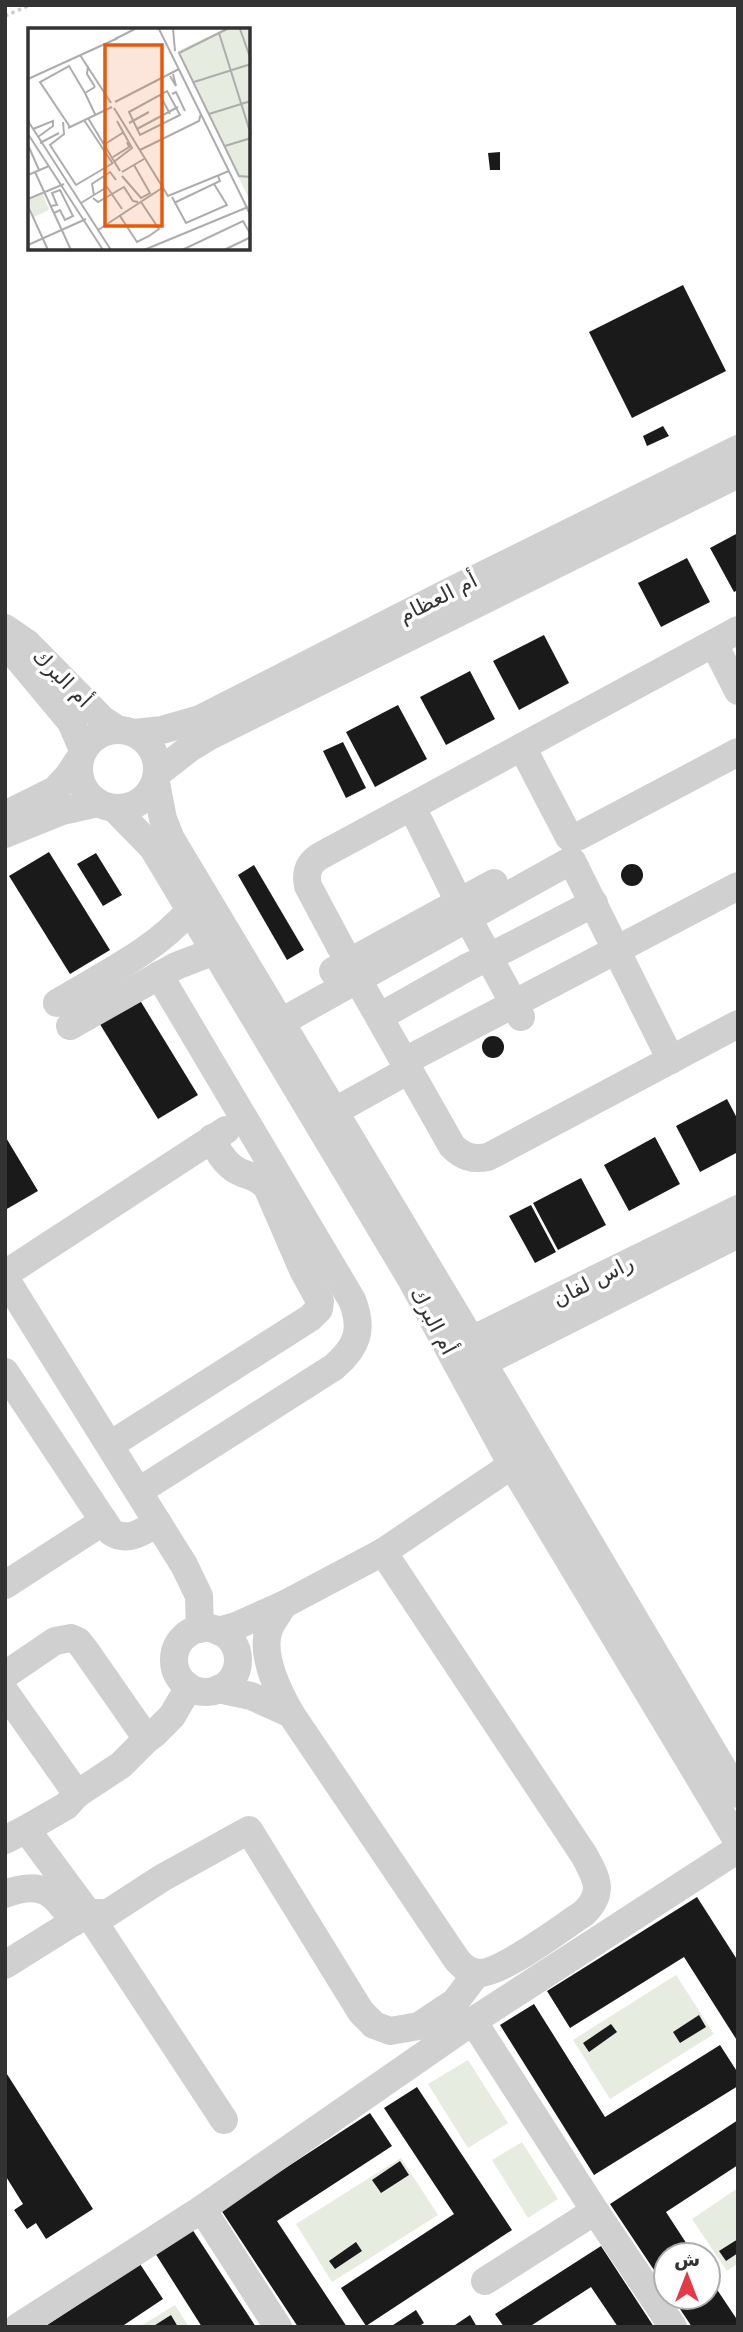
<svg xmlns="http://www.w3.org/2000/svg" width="743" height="2332" font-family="'DejaVu Sans','Noto Naskh Arabic',sans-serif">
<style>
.green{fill:#e6ecdf}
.building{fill:#1a1a1a}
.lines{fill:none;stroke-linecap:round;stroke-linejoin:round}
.path{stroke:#cdcdcd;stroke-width:3.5;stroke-dasharray:3.5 3.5;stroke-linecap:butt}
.minor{stroke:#d0d0d0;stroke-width:28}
.minor-bridge{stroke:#d0d0d0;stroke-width:28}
.labels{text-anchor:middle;stroke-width:7;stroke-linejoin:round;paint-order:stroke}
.street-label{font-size:21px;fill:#333;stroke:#fff}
.inset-road{fill:none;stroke:#adadad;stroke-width:2}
.view{fill:#e8590c;fill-opacity:0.15;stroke:#e8590c;stroke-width:3.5}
.inset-edge{fill:none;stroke:#333;stroke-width:3.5}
</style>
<rect width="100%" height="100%" fill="#fff"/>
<!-- green -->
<g class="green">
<polygon points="676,1975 714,2034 610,2099 573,2040"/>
<polygon points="468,2060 508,2123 468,2148 428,2084"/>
<polygon points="522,2142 558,2199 528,2218 492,2160"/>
<polygon points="401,2158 438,2215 332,2282 296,2224"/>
<polygon points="738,2188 738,2263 727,2271 692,2219"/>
<polygon points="175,2305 189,2327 139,2327"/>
</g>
<!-- building -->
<g class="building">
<polygon points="500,152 500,170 490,170 488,153"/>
<polygon points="683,285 726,371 632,418 589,332"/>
<polygon points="663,426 669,436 647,446 643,436"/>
<polygon points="738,533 738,590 734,592 710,548"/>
<polygon points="687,558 710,602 661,627 638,583"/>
<polygon points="544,635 569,683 519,710 493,661"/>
<polygon points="470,671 495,719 446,745 420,697"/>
<polygon points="398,705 427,759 375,787 346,732"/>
<polygon points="343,742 366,788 346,798 323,751"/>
<polygon points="49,852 110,950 70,974 9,876"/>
<polygon points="96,853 122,895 103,906 77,864"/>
<circle cx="632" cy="875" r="11"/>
<polygon points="254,865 304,950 287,960 238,875"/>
<polygon points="138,997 198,1095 158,1119 98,1021"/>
<circle cx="493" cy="1047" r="11"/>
<polygon points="727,1099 738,1120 738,1152 700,1172 676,1126"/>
<polygon points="5,1136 38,1191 5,1210"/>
<polygon points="655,1137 680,1184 629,1211 604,1165"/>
<polygon points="581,1178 606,1225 558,1250 533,1203"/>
<polygon points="531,1205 556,1252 535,1263 509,1216"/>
<polygon points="697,1897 738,1961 738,2042 684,1957 570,2028 547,1991"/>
<polygon points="534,2004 605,2117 720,2045 738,2073 738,2086 594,2175 500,2025"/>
<polygon points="699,2015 706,2027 680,2043 673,2032"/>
<polygon points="611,2024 617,2032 589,2052 583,2043"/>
<polygon points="5,2071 93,2209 46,2239 36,2223 27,2229 14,2210 23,2204 5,2175"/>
<polygon points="417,2087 512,2230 366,2326 341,2288 454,2214 384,2108"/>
<polygon points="370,2113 392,2146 277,2221 347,2327 298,2327 221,2210"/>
<polygon points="738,2120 738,2165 666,2212 694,2255 666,2255 666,2288 610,2204"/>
<polygon points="400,2161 409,2175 381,2193 372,2180"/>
<polygon points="192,2229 256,2327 202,2327 155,2253"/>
<polygon points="738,2239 738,2253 726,2261 719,2251"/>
<polygon points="356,2242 362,2251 335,2269 329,2261"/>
<polygon points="601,2246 654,2327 618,2327 591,2287 529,2327 504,2327 495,2314"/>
<polygon points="140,2264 163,2299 121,2327 44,2327"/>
<polygon points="708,2276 738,2321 738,2327 692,2327 672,2297 708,2297"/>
<polygon points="416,2310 424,2323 418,2327 390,2327"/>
<polygon points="171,2315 178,2327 152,2327"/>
<polygon points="470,2315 477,2327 452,2327"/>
</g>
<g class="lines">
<!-- path -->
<polyline class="path" points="5,16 30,5"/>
<!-- minor -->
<g class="minor">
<polyline points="5,628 27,643 103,720 117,729"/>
<path d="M 738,630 L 322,855 C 309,862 305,871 308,886 L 358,980 L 452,1146 C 463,1157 473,1160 488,1157 L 738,1024"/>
<polyline points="714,644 738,691"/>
<polyline points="16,656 71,722 83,750"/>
<circle cx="118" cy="769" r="39"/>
<polyline points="135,733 162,730 200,719 451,591 738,449"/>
<polyline points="522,747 569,837"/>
<polyline points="158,773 190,748 208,737 738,474"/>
<polyline points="156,783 163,819 171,839 472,1341 483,1363 738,1794"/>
<polyline points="412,807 458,900 521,1017"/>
<polyline points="115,809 153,848 411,1279 512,1465 738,1842"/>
<polyline points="5,815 55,790 68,776 80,758"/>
<polyline points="5,834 62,811 98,803"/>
<polyline points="579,836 738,752"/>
<polyline points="572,861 671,1060"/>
<polyline points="507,948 594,903"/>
<polyline points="333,971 494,883"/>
<path d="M 57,1003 C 103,975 155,951 190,910"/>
<polyline points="379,1017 468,967"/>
<polyline points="281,1022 570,861"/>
<polyline points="70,1026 176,966 215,951"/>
<polyline points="405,1061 738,886"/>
<polyline points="335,1111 409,1070"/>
<polyline points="5,1274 226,1130"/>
<polyline points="5,1278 184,1565 199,1596 200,1629"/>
<polyline points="455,1348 738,1209"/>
<polyline points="466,1369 483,1363 738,1234"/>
<path d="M 5,1372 L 111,1532 C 128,1543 143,1531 158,1523"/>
<path d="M 110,1445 L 310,1318 L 319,1309 L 320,1301 L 303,1270 L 267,1187 C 258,1178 253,1177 242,1173 C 227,1167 218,1153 212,1138"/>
<path d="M 139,1491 L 334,1367 C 357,1347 364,1330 352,1300 L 159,975"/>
<polyline points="5,1585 104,1521"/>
<path d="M 283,1605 C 279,1613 272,1621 269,1629 C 260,1655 279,1693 291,1714"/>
<circle cx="206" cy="1660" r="32"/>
<polyline points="218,1631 236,1626 283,1605 383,1552 512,1465"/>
<polyline points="5,1675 55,1641 71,1638 78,1641 85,1650 147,1739"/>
<path d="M 218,1689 L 251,1696 L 291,1714 L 457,1960 C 463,1967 470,1973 480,1973 C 504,1972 561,1928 584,1913 C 605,1892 597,1879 584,1855 L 383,1552"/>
<polyline points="5,1692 77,1794 66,1806 26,1829"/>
<polyline points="77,1794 121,1765 147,1739 154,1734 172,1716 189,1687"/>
<polyline points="5,1840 26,1829 88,1913 224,2120"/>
<path d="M 5,1894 C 42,1880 54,1892 74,1922"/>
<polyline points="5,1965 88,1913 108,1913 162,1878 249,1830 361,2012 374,2025 390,2031 419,2026 455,2002 477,1973"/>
<polyline points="473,2021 595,2211 673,2327"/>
<polyline points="202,2209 278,2327"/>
<polyline points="485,2281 595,2211"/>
<polyline points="18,2327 202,2209 473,2021 738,1849"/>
</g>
<!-- minor-bridge -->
<polyline class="minor-bridge" points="468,967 507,948"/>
</g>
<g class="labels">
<!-- street labels -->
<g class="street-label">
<text transform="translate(438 598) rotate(-27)" y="7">أم العظام</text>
<text transform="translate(62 678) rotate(45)" y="7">أم البرك</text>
<text transform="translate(593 1281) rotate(-27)" y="7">راس لفان</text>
<text transform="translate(433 1321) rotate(62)" y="7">أم البرك</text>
</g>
</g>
<!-- overview -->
<g transform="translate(28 28)">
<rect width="222" height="222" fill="#fff"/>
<path d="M 196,1 L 222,1 L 222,173 L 150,23 ZM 15,166 L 21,182 L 6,189 L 0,172 Z" fill="#e6ecdf"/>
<path class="inset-road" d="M 131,1 L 223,188M 145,1 L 147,23M 199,1 L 151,25 L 211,148 L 223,149M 212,1 L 223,32M 191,5 L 223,107M 87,11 L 107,1M 52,27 L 83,75M 60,38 L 59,46 L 67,59M 142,48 L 148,58 L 145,46M 0,51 L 90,10M 166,54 L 223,36M 139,63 L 152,87 L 112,107 L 101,84 ZM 57,65 L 67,86M 144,66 L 148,64 L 157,83M 132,67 L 142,86M 87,74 L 151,41M 86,80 L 140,168 L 201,143M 181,86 L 223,73M 60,90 L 92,143M 56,92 L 85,136M 0,93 L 83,222M 35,94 L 36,106 L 22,117 L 48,157 L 85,135M 101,95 L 121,84M 42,99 L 12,54 L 41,38 L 57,65 L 67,59M 40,100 L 84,79M 5,101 L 25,93 L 25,98 L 10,109M 109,101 L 150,79M 0,106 L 75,222M 12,115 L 31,105M 77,116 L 96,104M 0,117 L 11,142M 197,118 L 223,110M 112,122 L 171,93 L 173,85M 85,129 L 101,119 L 99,114M 87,133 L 104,120 L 89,93M 7,144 L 43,222M 94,144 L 116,131M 0,147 L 21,138M 94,148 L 113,170 L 122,165 L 106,137M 66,167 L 64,156 L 82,144 L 88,152M 144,169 L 158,195 L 199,177 L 186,156M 65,170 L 70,174 L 96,159 L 105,173 L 110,174M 0,171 L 36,156M 53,175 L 79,159 L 94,181M 146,175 L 192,153 L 190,148M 0,178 L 20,222M 23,178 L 29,177 L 24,165 L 32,162 L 45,188 L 37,192 L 32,182 L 26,185M 92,188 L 109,214 L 121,208 L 131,201 L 113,174M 70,202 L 134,160M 0,217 L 58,191M 116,222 L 220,179M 154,222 L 215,193 L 223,207M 196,222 L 223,209"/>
<path class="view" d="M 77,17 L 134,17 L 134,198 L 77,198 Z"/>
<rect width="222" height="222" class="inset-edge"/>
</g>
<!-- border -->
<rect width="743" height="2332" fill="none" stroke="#333333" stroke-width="14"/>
<!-- north arrow -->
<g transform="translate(687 2276)"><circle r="33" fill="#ffffff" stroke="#adadad" stroke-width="2"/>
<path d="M0-5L12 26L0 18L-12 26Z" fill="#e63946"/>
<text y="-10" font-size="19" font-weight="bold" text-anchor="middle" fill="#333333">ش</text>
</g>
</svg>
